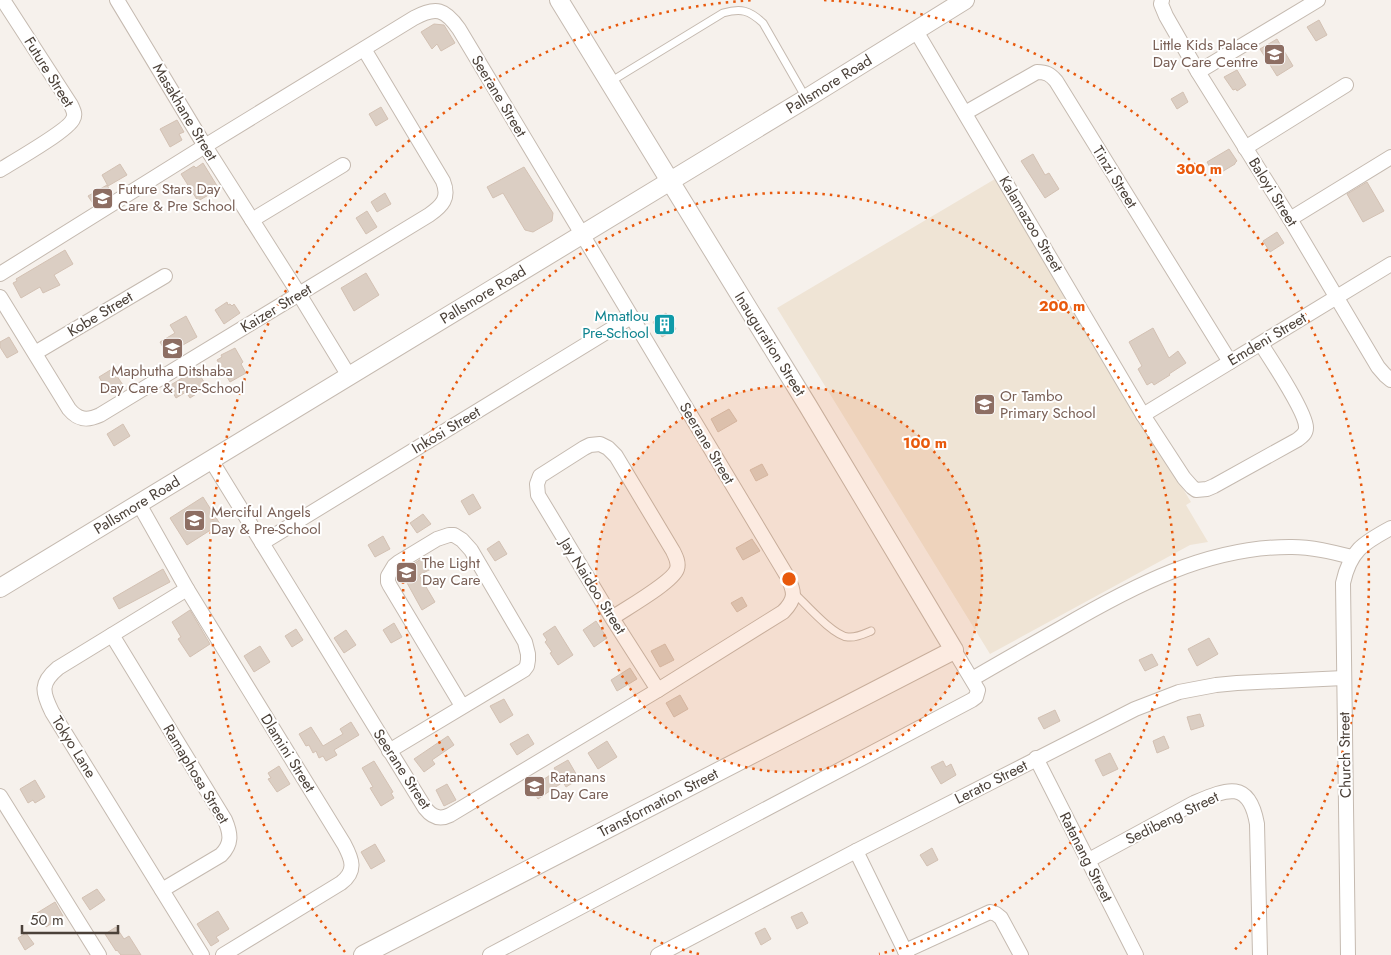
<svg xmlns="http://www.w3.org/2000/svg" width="1391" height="955" font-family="Jost,sans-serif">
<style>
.education{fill:#efe4d5}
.building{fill:#dbcec3;stroke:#d3c1b3}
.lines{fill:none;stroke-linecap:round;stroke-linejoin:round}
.service-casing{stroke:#c5bab0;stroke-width:9}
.minor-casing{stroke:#c5bab0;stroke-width:16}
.tertiary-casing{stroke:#c5bab0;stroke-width:20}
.service{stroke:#fff;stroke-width:7}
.minor{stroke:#fff;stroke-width:14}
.tertiary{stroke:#fff;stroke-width:18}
.ring{fill:none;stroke:#e8590c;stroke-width:2.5;stroke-dasharray:2.5 5}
.labels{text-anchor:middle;stroke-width:4;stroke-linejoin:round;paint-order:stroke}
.education-label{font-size:15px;fill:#785e54;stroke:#fff;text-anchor:start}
.street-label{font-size:15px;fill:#4b4139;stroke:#fff}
.culture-label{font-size:15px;fill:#0d838f;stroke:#fff;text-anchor:end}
.centre{fill:#e8590c;stroke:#fff;stroke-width:2.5}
.ring-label{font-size:15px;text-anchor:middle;font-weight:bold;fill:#e8590c;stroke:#fff;stroke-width:4;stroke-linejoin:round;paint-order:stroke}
</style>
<rect width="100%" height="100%" fill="#f6f1ec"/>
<!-- education -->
<polygon class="education" points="995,179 1191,502 1186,505 1208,542 1190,545 990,654 777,308"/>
<!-- building -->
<g class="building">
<polygon points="1319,20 1327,35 1316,41 1307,27"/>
<polygon points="434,24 444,25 455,43 441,51 437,44 432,49 421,32"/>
<polygon points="1277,39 1293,66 1277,76 1260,49"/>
<polygon points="1237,70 1246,85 1237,91 1236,89 1233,90 1224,77"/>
<polygon points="1183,92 1188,102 1177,109 1171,99"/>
<polygon points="381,107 388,119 376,126 369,114"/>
<polygon points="177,120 184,132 179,134 182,140 170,147 160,129"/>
<polygon points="1229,149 1237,161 1235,163 1235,164 1215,176 1207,162"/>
<polygon points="1033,154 1045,175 1049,173 1059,189 1045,198 1021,161"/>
<polygon points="203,163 219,189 198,201 181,174 194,166 196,168"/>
<polygon points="120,164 127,175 108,186 102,175"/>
<polygon points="524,167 553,213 552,221 533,232 525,230 503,193 493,198 487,187"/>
<polygon points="1367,182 1384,211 1363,222 1347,194"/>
<polygon points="107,185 112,194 94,205 88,196"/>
<polygon points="385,193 391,204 377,212 371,202"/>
<polygon points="367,211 377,227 366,234 356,218"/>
<polygon points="1277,232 1284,243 1270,252 1263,241"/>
<polygon points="65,250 73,264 54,275 60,285 43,293 40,287 21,298 13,283 17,281 16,279"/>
<polygon points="366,273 379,295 354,311 341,288"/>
<polygon points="227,302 228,305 230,304 232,306 234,304 240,313 224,324 215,310"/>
<polygon points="666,313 676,329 662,337 653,322"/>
<polygon points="186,316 197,337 167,354 160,342 175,333 170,325"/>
<polygon points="1153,328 1169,358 1178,351 1186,363 1169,374 1170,375 1154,385 1152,382 1147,385 1138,369 1142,366 1129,342"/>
<polygon points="9,337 18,352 7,358 0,347 0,342"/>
<polygon points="235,348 243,362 241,364 246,373 230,382 217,360 222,357 221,355"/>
<polygon points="112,369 123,385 109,394 99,377"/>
<polygon points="198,372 207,387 190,398 186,392 176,398 169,386 187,375 187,377 191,374 192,376"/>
<polygon points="729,409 737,421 718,432 711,419"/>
<polygon points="123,424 130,436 114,446 107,434"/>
<polygon points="762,464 768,475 756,481 750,470"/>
<polygon points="473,494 481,508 469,515 461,501"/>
<polygon points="203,497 220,524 187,545 170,518"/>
<polygon points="423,514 431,524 417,533 410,523"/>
<polygon points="383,536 390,549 375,557 368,545"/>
<polygon points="752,539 760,551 743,560 736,548"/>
<polygon points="499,541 507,554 495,561 487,549"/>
<polygon points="424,557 431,569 419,575 435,602 422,610 401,572"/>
<polygon points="163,569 170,582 119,609 113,598"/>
<polygon points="742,597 747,606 737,612 731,603"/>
<polygon points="190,610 210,644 190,657 178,639 181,637 172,622"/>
<polygon points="596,621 607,638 594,647 583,630"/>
<polygon points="394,623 402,637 391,643 383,630"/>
<polygon points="555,626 573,655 558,665 550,653 552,652 545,642 547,640 543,634"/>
<polygon points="296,629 303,640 292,647 285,636"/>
<polygon points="346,630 356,645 344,653 334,638"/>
<polygon points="1209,638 1218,654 1197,666 1188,649"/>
<polygon points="665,644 674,660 660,667 651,651"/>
<polygon points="260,646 270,662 254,672 244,656"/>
<polygon points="1152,654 1158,665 1145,671 1139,660"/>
<polygon points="630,668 637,679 617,691 611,680"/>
<polygon points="680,695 688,709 674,717 666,703"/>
<polygon points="504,699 513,715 500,723 490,706"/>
<polygon points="1055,710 1060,721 1044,729 1038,718"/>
<polygon points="1200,714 1204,726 1191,730 1187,717"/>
<polygon points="351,722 359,735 334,750 337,755 326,761 323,756 319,758 316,751 313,753 309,745 306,746 299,734 311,727 323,746 343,734 340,729"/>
<polygon points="528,734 534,744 517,755 510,744"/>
<polygon points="448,736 454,745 432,760 435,764 424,772 414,759"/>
<polygon points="1164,736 1169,748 1157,753 1153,741"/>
<polygon points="607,741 617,757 598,769 588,753"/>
<polygon points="1110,753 1118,769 1103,776 1095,760"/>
<polygon points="568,760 579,779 566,787 563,782 538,799 531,788 556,771 554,768"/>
<polygon points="374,761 393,792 391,793 394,798 381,806 370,788 373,787 362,768"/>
<polygon points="943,761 946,767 951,764 956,775 941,784 931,767"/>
<polygon points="279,766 290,784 277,792 268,779 271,778 268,773"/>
<polygon points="35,780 45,797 35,803 33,800 28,803 20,789"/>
<polygon points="447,784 456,800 444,806 436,790"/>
<polygon points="375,844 385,861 371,869 361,852"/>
<polygon points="932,848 938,860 927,866 920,855"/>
<polygon points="97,889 105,900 90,910 82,898"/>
<polygon points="55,902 63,916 46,927 37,913"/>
<polygon points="218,911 229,929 216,937 219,941 211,946 197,924"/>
<polygon points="802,912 808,923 797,929 791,917"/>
<polygon points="116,927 124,939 129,936 141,955 121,955 117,950 116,951 105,934"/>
<polygon points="765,928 771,939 761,945 755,933"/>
<polygon points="26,933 34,944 25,950 18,938"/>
</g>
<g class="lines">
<defs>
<g id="service">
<path d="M 610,82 L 723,13 C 741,8 749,10 763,23 L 806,98"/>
<path d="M 793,592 C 805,603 833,636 848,637 C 856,638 864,634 871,631"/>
</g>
<g id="minor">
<polyline points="117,0 205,146 299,294 349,376"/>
<polyline points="1162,0 1161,4 1166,16 1198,72 1290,219 1378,367 1385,375 1391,380"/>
<path d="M 916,31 L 1143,415 L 1184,478 L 1192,487 L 1196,490 L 1207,489 L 1214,486 L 1297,440 C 1301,437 1306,434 1306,428 C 1307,414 1270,358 1261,344"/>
<polyline points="1198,72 1318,0"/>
<path d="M 965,113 L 1037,72 C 1046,72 1050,74 1056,81 L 1230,362"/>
<polyline points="1245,148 1346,85"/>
<path d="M 0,170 C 13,162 69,130 73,119 C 76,114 73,110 71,105 L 3,0"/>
<polyline points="1290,219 1391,157"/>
<polyline points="252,220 343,165"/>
<path d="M 0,274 L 205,146 L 414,18 C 436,6 445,9 459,29 L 787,576 C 795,592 796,599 783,612 L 658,690 L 450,815 C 440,820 432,817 425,808 L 211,460"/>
<path d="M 0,297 L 69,409 C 78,420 87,421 100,415 L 429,215 C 442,206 450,198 443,181 L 364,49"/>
<polyline points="35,353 165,276"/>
<polyline points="1143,415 1391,264"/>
<path d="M 139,504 L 187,589 L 344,844 C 352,859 357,871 341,883 L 223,955"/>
<polyline points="262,543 631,317"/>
<path d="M 187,589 L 58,668 C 40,683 42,692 52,712 L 202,955"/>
<path d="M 612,618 C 625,609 673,582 677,569 C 679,563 676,557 673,551 L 616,456 L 608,448 L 600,444 L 590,445 L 584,448 L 540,476 L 537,484 L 538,495 L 612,618 L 658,690"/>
<path d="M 112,635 L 225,820 C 231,834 232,844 221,855 L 162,890"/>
<path d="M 972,679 C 1001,662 1031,645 1061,628 C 1131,587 1208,546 1292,547 C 1312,547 1332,552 1352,557"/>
<polyline points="389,751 524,670 527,666 528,660 528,654 525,642 471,550 462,540 454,535 449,535 437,539 399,562 394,566 388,576 388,582 390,586 462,706"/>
<polyline points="1036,758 1136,955"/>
<polyline points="0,796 99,955"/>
<polyline points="856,851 907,955"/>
<path d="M 1089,860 L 1194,803 C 1227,789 1249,779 1257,824 L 1260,955"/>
<polyline points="905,951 990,912 996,914 1001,918 1021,955"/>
<polyline points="490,955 972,700 976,697 978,690 954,650"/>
<polyline points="658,955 856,851 1135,709 1179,692 1216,685 1237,683 1344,678"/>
<path d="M 1348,955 L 1343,583 C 1350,551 1363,543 1391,528"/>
</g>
<g id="tertiary">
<path id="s1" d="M 0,588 L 807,98 L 965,0"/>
<path id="s2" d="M 363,955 L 954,650 L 808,406 L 559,0"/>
</g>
</defs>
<!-- service casing -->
<use href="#service" class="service-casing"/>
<!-- minor casing -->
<use href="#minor" class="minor-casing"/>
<!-- tertiary casing -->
<use href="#tertiary" class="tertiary-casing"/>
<!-- service -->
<use href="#service" class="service"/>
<!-- minor -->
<use href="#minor" class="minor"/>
<!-- tertiary -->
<use href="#tertiary" class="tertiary"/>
</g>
<!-- distance rings -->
<circle cx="789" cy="579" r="193" fill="#e8590c" fill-opacity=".12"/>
<g class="ring">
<circle cx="789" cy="579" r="193"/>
<path d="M699 954A386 386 0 1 1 879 954"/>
<path d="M345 952A580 580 0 0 1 754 0M824 0A580 580 0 0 1 1233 952"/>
</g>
<!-- icons -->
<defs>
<symbol id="school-square" viewBox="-11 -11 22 22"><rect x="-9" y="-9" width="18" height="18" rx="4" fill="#8d6e63" stroke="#fff"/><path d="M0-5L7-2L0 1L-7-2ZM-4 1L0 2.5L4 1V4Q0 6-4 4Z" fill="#fff"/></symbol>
<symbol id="building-square" viewBox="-11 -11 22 22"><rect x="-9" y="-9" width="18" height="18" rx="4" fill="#0f9aa8" stroke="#fff"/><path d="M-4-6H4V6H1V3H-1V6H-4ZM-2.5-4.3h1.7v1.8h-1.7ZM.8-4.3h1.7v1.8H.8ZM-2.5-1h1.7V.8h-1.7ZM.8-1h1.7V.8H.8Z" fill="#fff"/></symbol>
</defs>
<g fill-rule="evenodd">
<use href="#school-square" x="1262" y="42" width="25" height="25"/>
<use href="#school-square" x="90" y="186" width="25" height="25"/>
<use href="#building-square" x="652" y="312" width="25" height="25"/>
<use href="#school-square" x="160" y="336" width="25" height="25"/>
<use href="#school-square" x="972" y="392" width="25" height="25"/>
<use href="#school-square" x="182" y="508" width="25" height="25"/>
<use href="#school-square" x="394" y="560" width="25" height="25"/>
<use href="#school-square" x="522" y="774" width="25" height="25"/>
</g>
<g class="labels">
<!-- education labels -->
<g class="education-label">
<text x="1258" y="50" text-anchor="end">Little Kids Palace<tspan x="1258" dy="17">Day Care Centre</tspan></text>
<text x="118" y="194">Future Stars Day<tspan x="118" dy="17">Care &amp; Pre School</tspan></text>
<text x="172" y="376" text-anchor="middle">Maphutha Ditshaba<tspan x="172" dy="17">Day Care &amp; Pre-School</tspan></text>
<text x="1000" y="401">Or Tambo<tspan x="1000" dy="17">Primary School</tspan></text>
<text x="211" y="517">Merciful Angels<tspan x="211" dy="17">Day &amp; Pre-School</tspan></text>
<text x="422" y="568">The Light<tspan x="422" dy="17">Day Care</tspan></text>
<text x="550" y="782">Ratanans<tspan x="550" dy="17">Day Care</tspan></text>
</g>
<!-- street labels -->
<g class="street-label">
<text transform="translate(49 72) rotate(58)" y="5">Future Street</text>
<text dy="5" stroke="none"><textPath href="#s1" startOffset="970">Pallsmore Road</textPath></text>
<text transform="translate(499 96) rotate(59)" y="5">Seerane Street</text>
<text transform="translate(185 112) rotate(59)" y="5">Masakhane Street</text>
<text transform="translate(1115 177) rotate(58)" y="5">Tinzi Street</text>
<text transform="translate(1273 192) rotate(58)" y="5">Baloyi Street</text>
<text transform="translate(1031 224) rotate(59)" y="5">Kalamazoo Street</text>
<text dy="5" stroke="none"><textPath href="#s1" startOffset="565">Pallsmore Road</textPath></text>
<text transform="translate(276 308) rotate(-31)" y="5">Kaizer Street</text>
<text transform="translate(100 314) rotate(-31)" y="5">Kobe Street</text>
<text transform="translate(1267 339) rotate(-31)" y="5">Emdeni Street</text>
<text transform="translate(770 344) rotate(58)" y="5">Inauguration Street</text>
<text transform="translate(446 430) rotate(-31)" y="5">Inkosi Street</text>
<text transform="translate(707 443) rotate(59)" y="5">Seerane Street</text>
<text dy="5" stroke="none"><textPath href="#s1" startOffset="160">Pallsmore Road</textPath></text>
<text transform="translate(593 586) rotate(58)" y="5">Jay Naidoo Street</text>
<text transform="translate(74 747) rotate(58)" y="5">Tokyo Lane</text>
<text transform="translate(288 753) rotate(58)" y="5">Dlamini Street</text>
<text transform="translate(1345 755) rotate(-91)" y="5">Church Street</text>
<text transform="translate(402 769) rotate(57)" y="5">Seerane Street</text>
<text transform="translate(196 774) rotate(59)" y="5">Ramaphosa Street</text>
<text transform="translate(991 782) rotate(-27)" y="5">Lerato Street</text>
<text dy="5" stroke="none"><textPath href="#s2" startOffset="332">Transformation Street</textPath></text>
<text transform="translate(1172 818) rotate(-26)" y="5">Sedibeng Street</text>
<text transform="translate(1086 857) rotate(63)" y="5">Ratanang Street</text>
</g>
<!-- culture labels -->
<g class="culture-label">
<text x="649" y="321">Mmatlou<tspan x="649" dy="17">Pre-School</tspan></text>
</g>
</g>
<circle cx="789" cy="579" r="8" class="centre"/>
<g class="ring-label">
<text x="1199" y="174">300 m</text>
<text x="1062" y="311">200 m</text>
<text x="925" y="448">100 m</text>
</g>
<!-- scale -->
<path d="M22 925v8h96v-8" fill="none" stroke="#4b4139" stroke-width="2.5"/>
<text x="30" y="925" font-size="15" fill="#4b4139" stroke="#ffffff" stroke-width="4" paint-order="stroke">50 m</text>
</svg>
